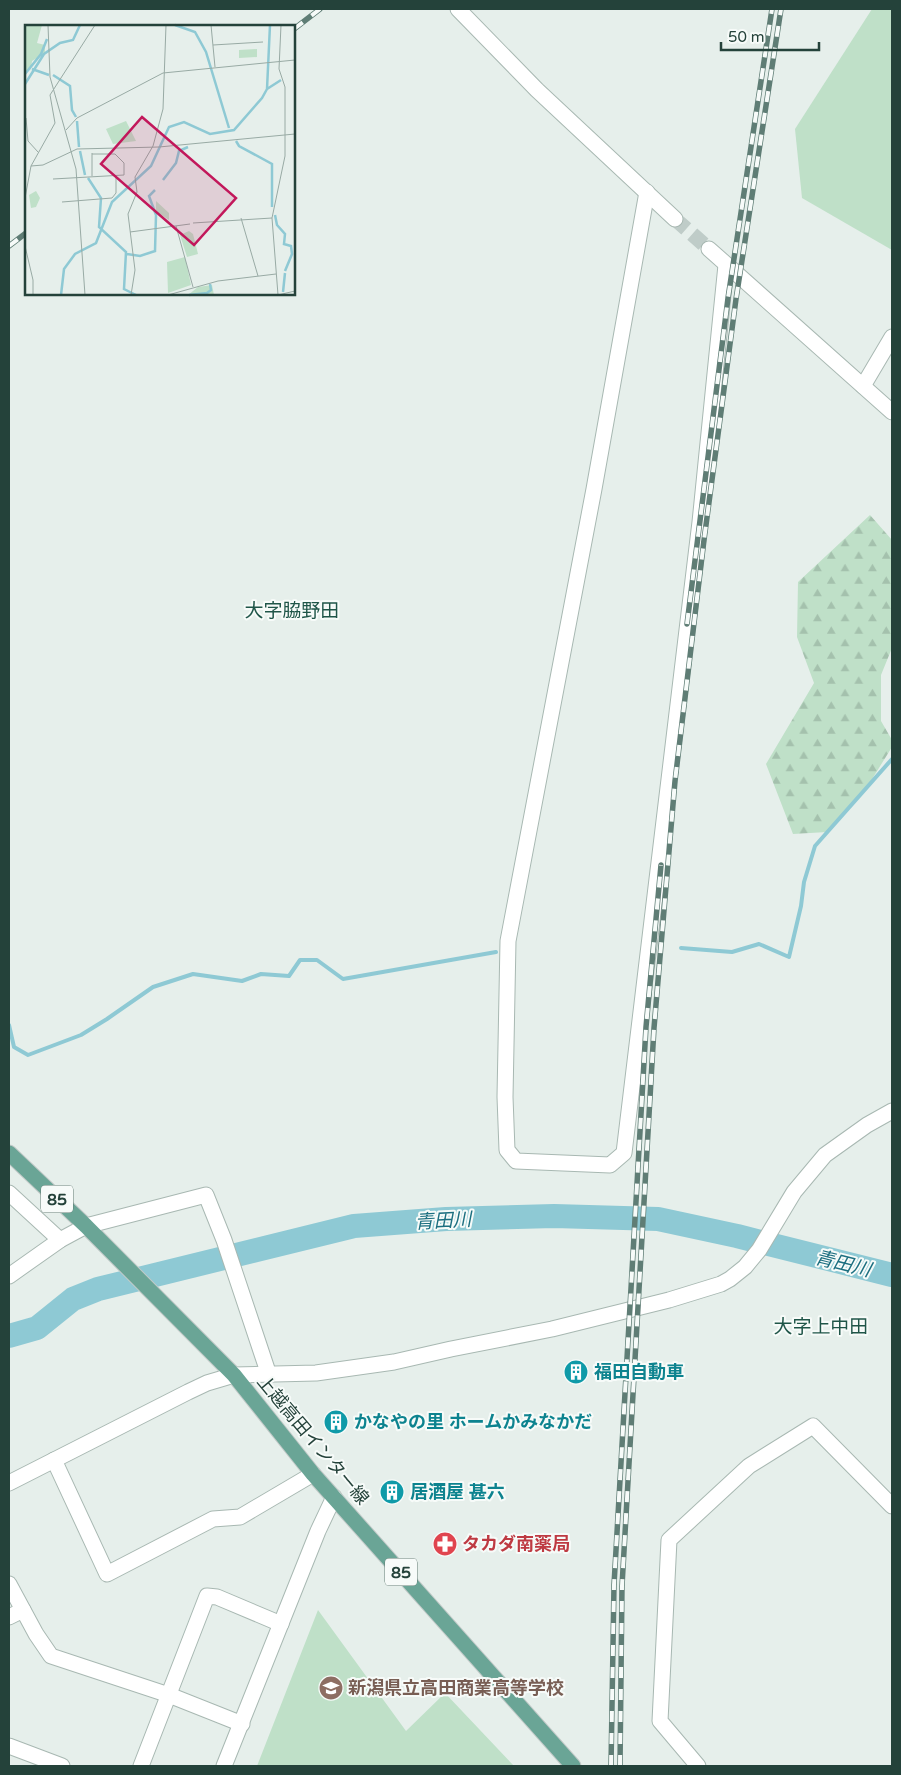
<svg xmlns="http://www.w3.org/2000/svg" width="901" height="1775" font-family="'Varela Round','Noto Sans JP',sans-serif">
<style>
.grass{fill:#bfe0c8}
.forest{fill:url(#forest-firs)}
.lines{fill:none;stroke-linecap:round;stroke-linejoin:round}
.stream{stroke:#8ec9d4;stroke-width:4}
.river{stroke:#8ec9d4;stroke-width:24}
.minor-tunnel{stroke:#bfccc8;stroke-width:15;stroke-dasharray:15 8;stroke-linecap:butt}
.minor-casing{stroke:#a8b8b2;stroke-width:17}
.major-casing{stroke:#c2cac8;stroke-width:17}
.minor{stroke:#fff;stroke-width:15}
.major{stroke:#6aa596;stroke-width:15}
.rail-casing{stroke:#5f7d75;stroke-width:5.5}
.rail{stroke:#f7fbf9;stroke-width:4;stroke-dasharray:11;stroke-linecap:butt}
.labels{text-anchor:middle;stroke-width:4;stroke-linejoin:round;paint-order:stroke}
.shield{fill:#f7fbf9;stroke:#637a73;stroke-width:1}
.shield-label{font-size:16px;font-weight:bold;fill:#24423a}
.culture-label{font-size:18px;font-weight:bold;fill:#0d838f;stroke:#f7fbf9;text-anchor:start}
.street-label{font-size:18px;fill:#24423a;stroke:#f7fbf9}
.health-label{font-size:18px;font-weight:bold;fill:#be3a42;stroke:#f7fbf9;text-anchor:start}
.education-label{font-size:18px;font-weight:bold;fill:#785e54;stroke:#f7fbf9;text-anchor:start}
.neighbourhood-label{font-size:19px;fill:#1f5548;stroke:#f7fbf9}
.water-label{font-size:19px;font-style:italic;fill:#1c6f80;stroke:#f7fbf9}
.inset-river{fill:none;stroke:#8ec9d4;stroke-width:2.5}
.inset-road{fill:none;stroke:#98aaa4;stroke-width:1}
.view{fill:#c2185b;fill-opacity:0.15;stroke:#c2185b;stroke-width:2.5}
.inset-edge{fill:none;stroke:#24423a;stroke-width:2.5}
</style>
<defs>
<pattern id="forest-firs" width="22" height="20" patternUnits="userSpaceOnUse" patternTransform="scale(1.25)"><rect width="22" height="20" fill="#bfe0c8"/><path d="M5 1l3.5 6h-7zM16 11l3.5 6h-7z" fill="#a4c1ad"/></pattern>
</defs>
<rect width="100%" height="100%" fill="#e6efeb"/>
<!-- grass -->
<g class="grass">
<polygon points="872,9 892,9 892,250 802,198 795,129"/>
<polygon points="318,1610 406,1731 445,1693 514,1766 257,1766"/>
</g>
<!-- forest -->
<polygon class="forest" points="870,515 892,540 892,648 881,675 881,721 892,740 892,747 869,784 827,832 793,834 766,764 814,683 797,637 798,582"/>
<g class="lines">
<!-- stream -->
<g class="stream">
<polyline points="681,948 732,952 759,944 789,957 801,906 804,882 815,846 892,759"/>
<polyline points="9,1025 14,1047 28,1055 81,1035 107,1019 153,987 193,974 242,981 261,974 289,976 300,960 317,960 343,979 496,952"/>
</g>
<!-- river -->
<polyline class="river" points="9,1336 37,1328 73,1299 98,1289 354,1226 446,1219 554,1216 658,1219 737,1236 892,1275"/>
<!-- minor-tunnel -->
<polyline class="minor-tunnel" points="675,219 709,249"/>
<defs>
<g id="minor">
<polyline points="458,9 537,90 675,219"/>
<polyline points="647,192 594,489 508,941 505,1097 507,1150 516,1161 610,1165 624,1153 700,522 726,265"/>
<polyline points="709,249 892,412"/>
<polyline points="863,386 892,337"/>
<polyline points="9,1193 60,1240"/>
<polyline points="9,1276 60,1240 86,1226 206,1195 224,1240 269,1375"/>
<polyline points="54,1460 107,1574 213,1519 240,1517 313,1474"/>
<polyline points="9,1483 188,1392 207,1383 234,1375 316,1373 394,1362 451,1349 552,1329 669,1300 721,1284 730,1279 745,1267 759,1250 794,1192 825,1155 867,1125 892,1111"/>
<polyline points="9,1584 36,1634 51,1656 169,1695 242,1724"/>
<polyline points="9,1617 23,1610"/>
<polyline points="9,1746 62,1766"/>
<polyline points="141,1766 207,1596 217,1597 281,1624"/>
<polyline points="224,1766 318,1531 334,1497"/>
<polyline points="698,1766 660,1721 669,1540 749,1466 813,1426 892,1506"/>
</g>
<polyline id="major" points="9,1153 86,1226 234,1375 313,1474 573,1766"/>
</defs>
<!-- minor casing -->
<use href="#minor" class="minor-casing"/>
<!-- major casing -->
<use href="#major" class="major-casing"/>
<!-- minor -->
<use href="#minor" class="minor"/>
<!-- major -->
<use href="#major" class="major"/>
<defs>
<g id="rail">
<polyline points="294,29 320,9"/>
<polyline points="9,246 26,233"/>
<polyline points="687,624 728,298 772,9"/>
<polyline points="611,1766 614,1585 646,1027 661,865"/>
<polyline points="620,1766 622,1586 654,1028 675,781 704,540 736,299 781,9"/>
</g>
</defs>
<!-- rail casing -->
<use href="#rail" class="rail-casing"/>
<!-- rail -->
<use href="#rail" class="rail"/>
</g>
<!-- icons -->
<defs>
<symbol id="building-disc" viewBox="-11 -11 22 22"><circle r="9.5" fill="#0f9aa8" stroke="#f7fbf9"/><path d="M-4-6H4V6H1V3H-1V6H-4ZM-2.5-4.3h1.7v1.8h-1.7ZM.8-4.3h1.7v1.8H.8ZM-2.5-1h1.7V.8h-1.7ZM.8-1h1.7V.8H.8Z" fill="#fff"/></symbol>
<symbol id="pharmacy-disc" viewBox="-11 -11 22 22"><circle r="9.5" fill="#e0444e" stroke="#f7fbf9"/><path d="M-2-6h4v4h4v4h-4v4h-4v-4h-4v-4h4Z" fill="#fff"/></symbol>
<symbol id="school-disc" viewBox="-11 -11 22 22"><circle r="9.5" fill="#8d6e63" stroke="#f7fbf9"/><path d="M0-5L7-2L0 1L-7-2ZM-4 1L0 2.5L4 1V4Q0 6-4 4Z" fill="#fff"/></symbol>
</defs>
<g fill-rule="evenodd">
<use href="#building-disc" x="562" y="1358" width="28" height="28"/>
<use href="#building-disc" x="322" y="1408" width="28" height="28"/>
<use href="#building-disc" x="378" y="1478" width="28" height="28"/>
<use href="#pharmacy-disc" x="431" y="1530" width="28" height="28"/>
<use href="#school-disc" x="317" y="1674" width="28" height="28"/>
</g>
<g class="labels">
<!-- shield labels -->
<g class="shield">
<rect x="41" y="1185.5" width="32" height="27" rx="4"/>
<rect x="385" y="1558.5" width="32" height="27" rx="4"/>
</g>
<g class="shield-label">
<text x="57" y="1205">85</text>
<text x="401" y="1578">85</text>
</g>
<!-- culture labels -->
<g class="culture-label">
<text x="594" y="1378">福田自動車</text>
<text x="354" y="1428">かなやの里 ホームかみなかだ</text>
<text x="410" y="1498">居酒屋 甚六</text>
</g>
<!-- street labels -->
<g class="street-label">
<text transform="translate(313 1440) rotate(50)" y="6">上越高田インター線</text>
</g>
<!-- health labels -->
<g class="health-label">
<text x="462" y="1550">タカダ南薬局</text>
</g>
<!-- education labels -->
<g class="education-label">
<text x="348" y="1694">新潟県立高田商業高等学校</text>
</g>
<!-- neighbourhood labels -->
<g class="neighbourhood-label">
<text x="292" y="617">大字脇野田</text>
<text x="821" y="1333">大字上中田</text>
</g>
<!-- water labels -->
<g class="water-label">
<text transform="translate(443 1220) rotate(-3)" y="7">青田川</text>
<text transform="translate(843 1263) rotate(14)" y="7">青田川</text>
</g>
</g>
<!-- overview -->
<g transform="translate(25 25)">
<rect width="270" height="270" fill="#e6efeb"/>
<path d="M 232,24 L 232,32 L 214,33 L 214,25 ZM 101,96 L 111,116 L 88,119 L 81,104 ZM 164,206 L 168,209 L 173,229 L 162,232 L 155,210 Z" fill="#bfe0c8"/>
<path d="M 0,0 L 17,0 L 12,18 L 20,20 L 20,28 L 7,36 L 6,44 L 0,48 ZM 11,166 L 15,173 L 11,182 L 6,183 L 4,170 ZM 131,176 L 144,188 L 144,195 L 131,186 Z" fill="#bfe0c8"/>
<path d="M 160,232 L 166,260 L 143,268 L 142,237 ZM 187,260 L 189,270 L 163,270 L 173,262 Z" fill="#bfe0c8"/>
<path class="inset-river" d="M 150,0 L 170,7 L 181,27 L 204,103M 7,44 L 24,50M 0,49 L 16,29 L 22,14M 28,50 L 45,61 L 47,85 L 51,92M 0,59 L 19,29 L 35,18 L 48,15 L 55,0M 242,64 L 256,55M 52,96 L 54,122M 211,116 L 214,121 L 247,139 L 247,182M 55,126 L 60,150M 63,153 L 76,173 L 74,202 L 101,227 L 99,264 L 111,270M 138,155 L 151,138 L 154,126 L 163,122M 250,190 L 252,200 L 260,209 L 259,219 L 266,221 L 267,229 L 260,246M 102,229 L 115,231 L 130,226 L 131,190 L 124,171 L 130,165M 258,267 L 260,248M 36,270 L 39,244 L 50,229 L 71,218 L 87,177 L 126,141 L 144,102 L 159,97 L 185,109 L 209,105 L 237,73 L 242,64 L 245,0M 164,270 L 182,268 L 186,265 L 185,259"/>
<path class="inset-road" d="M 23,0 L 25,52 L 51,144 L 60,270M 186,0 L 190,42M 188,20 L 238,17M 1,93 L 3,116 L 13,127M 41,105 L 52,93 L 138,48 L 270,35M 6,141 L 30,98 L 25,70 L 70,0M 67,151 L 67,128M 28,154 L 99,150 L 99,138 L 90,129 L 67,129M 0,173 L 6,141 L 18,140 L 52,124 L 134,122 L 270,109M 37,177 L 87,173 L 91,168 L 91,151M 216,193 L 233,251M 168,198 L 247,193M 151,201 L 168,262M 105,207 L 165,199M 0,221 L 8,255 L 8,270M 106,270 L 110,245 L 103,189 L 112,167 L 110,152 L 128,121 L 138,84 L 141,0M 143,270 L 193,256 L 251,249M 253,270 L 247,193 L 260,131 L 260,62 L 254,44 L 256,0M 253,270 L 270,266"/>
<path class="view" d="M 117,92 L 211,173 L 169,220 L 76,139 Z"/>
<rect width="270" height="270" class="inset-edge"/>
</g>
<!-- border -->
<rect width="901" height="1775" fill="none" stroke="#24423a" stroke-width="20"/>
<!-- scale -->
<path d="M721 42v8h98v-8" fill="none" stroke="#24423a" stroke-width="2.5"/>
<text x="728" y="42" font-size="15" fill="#24423a" stroke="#f7fbf9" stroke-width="4" paint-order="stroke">50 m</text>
</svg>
